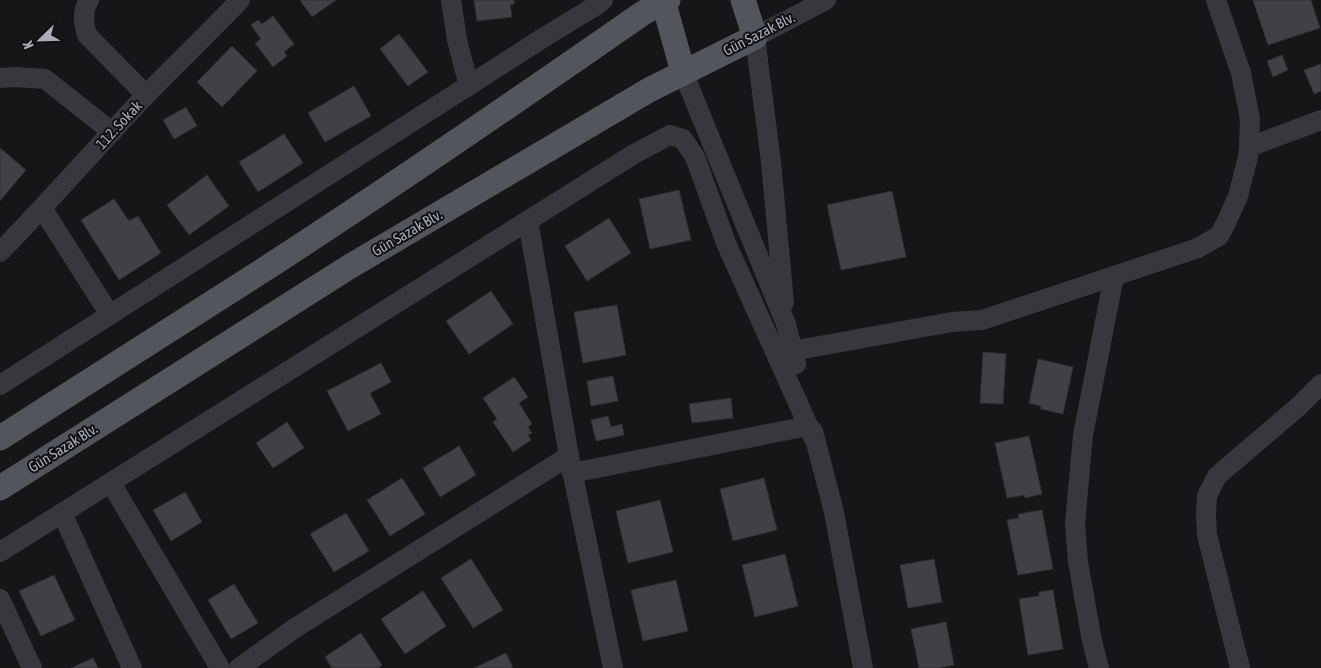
<svg xmlns="http://www.w3.org/2000/svg" width="1321" height="668" font-family="'Asap Condensed',sans-serif">
<style>
.building{fill:#404145;stroke:#303034}
.lines{fill:none;stroke-linecap:round;stroke-linejoin:round}
.minor{stroke:#37383d;stroke-width:20}
.major{stroke:#53555c;stroke-width:25}
.labels{text-anchor:middle;stroke-width:4;stroke-linejoin:round;paint-order:stroke}
.street-label{font-size:15px;fill:#a8adb8;stroke:#111113}
</style>
<rect width="100%" height="100%" fill="#161618"/>
<!-- building -->
<g class="building">
<polygon points="300,0 336,0 312,17"/>
<polygon points="474,0 514,0 514,4 510,5 512,17 477,21"/>
<polygon points="1253,0 1311,0 1320,28 1268,45"/>
<polygon points="273,16 294,44 284,52 287,56 273,67 255,43 261,39 251,25 258,20 262,24"/>
<polygon points="399,34 428,72 408,86 380,49"/>
<polygon points="232,46 257,71 222,107 197,82"/>
<polygon points="1282,55 1288,70 1273,77 1267,61"/>
<polygon points="1321,64 1321,91 1314,94 1304,70"/>
<polygon points="354,86 371,116 325,142 308,113"/>
<polygon points="186,107 197,126 174,139 163,120"/>
<polygon points="284,134 303,163 258,192 239,162"/>
<polygon points="0,148 26,170 0,201"/>
<polygon points="207,175 229,206 189,235 167,205"/>
<polygon points="679,190 691,240 650,249 639,199"/>
<polygon points="892,191 906,257 841,270 827,205"/>
<polygon points="114,199 129,221 138,216 161,253 119,280 81,220"/>
<polygon points="609,218 631,253 587,281 565,246"/>
<polygon points="491,291 513,324 469,354 446,321"/>
<polygon points="617,305 626,355 583,363 574,312"/>
<polygon points="983,352 1006,354 1003,404 980,403"/>
<polygon points="1038,359 1073,367 1063,414 1041,409 1041,406 1029,403"/>
<polygon points="381,363 391,382 370,393 381,414 348,431 327,391"/>
<polygon points="613,376 618,401 591,406 587,381"/>
<polygon points="514,377 528,397 519,403 532,424 528,427 532,433 528,435 531,440 513,452 493,422 497,419 483,398"/>
<polygon points="731,398 733,418 692,423 689,404"/>
<polygon points="608,416 611,427 622,424 624,435 596,441 591,420"/>
<polygon points="287,422 304,448 273,468 256,443"/>
<polygon points="1029,436 1042,494 1025,498 1024,495 1007,498 995,443"/>
<polygon points="459,446 476,475 440,497 423,468"/>
<polygon points="402,478 425,514 390,536 367,500"/>
<polygon points="764,478 777,530 733,541 720,489"/>
<polygon points="185,492 202,522 171,541 153,510"/>
<polygon points="660,500 673,552 628,563 616,511"/>
<polygon points="1042,510 1053,569 1018,575 1007,520 1019,518 1018,514"/>
<polygon points="346,513 369,551 334,572 310,534"/>
<polygon points="785,554 798,606 755,617 742,565"/>
<polygon points="471,559 503,610 473,628 441,578"/>
<polygon points="934,559 942,602 908,608 900,565"/>
<polygon points="54,575 75,620 41,636 19,591"/>
<polygon points="676,580 688,631 643,641 631,590"/>
<polygon points="234,584 258,623 231,639 208,600"/>
<polygon points="1053,590 1063,649 1028,655 1019,599 1039,596 1039,592"/>
<polygon points="423,591 446,626 405,654 381,619"/>
<polygon points="946,622 954,665 938,668 919,668 911,629"/>
<polygon points="361,633 382,665 378,668 332,668 325,657"/>
<polygon points="506,653 513,668 474,668"/>
<polygon points="93,658 98,668 71,668"/>
</g>
<g class="lines">
<!-- minor -->
<g class="minor">
<path d="M 89,0 C 82,11 83,23 87,35 L 146,95"/>
<polyline points="451,0 457,40 469,86"/>
<polyline points="683,72 786,324 796,364"/>
<polyline points="0,78 16,77 45,79 112,132"/>
<polyline points="1249,147 1321,120"/>
<polyline points="42,208 110,315"/>
<polyline points="528,221 569,456 613,668"/>
<path d="M 0,252 C 50,201 97,147 146,95 C 177,63 209,33 240,0"/>
<polyline points="784,303 771,162 755,37 826,0"/>
<polyline points="792,351 952,322 982,320 1198,248 1219,236 1226,223 1238,196 1248,157 1249,147 1250,119 1241,73 1216,0"/>
<polyline points="0,385 546,36 597,5 603,0"/>
<polyline points="813,431 834,512 863,668"/>
<polyline points="572,473 808,426"/>
<polyline points="111,483 220,668"/>
<polyline points="62,513 132,668"/>
<polyline points="0,552 634,154 670,135 683,139 695,157 726,243 816,443"/>
<polyline points="0,599 32,668"/>
<polyline points="239,668 295,628 569,456"/>
<polyline points="1099,668 1092,641 1078,562 1075,524 1083,435 1114,276"/>
<polyline points="1240,668 1207,535 1206,514 1207,496 1217,476 1298,407 1321,384"/>
</g>
<!-- major -->
<g class="major">
<polyline points="663,0 683,72"/>
<path d="M 0,438 C 88,381 177,326 265,269 C 393,186 518,100 643,13 L 668,0"/>
<polyline points="0,488 349,267 649,90 755,37 743,0"/>
</g>
</g>
<g class="labels">
<!-- street labels -->
<g class="street-label">
<text transform="translate(759 34) rotate(-27)" y="5">Gün Sazak Blv.</text>
<text transform="translate(119 125) rotate(-47)" y="5">112. Sokak</text>
<text transform="translate(407 233) rotate(-30)" y="5">Gün Sazak Blv.</text>
<text transform="translate(63 448) rotate(-32)" y="5">Gün Sazak Blv.</text>
</g>
</g>
<!-- north arrow -->
<g transform="translate(40 40) rotate(247)" stroke="#111113" stroke-width="4" paint-order="stroke">
<path d="M0-4L9 19L0 12L-9 19Z" fill="#a8adb8"/>
<text y="-8" font-size="14" font-weight="bold" text-anchor="middle" fill="#a8adb8">K</text>
</g>
</svg>
